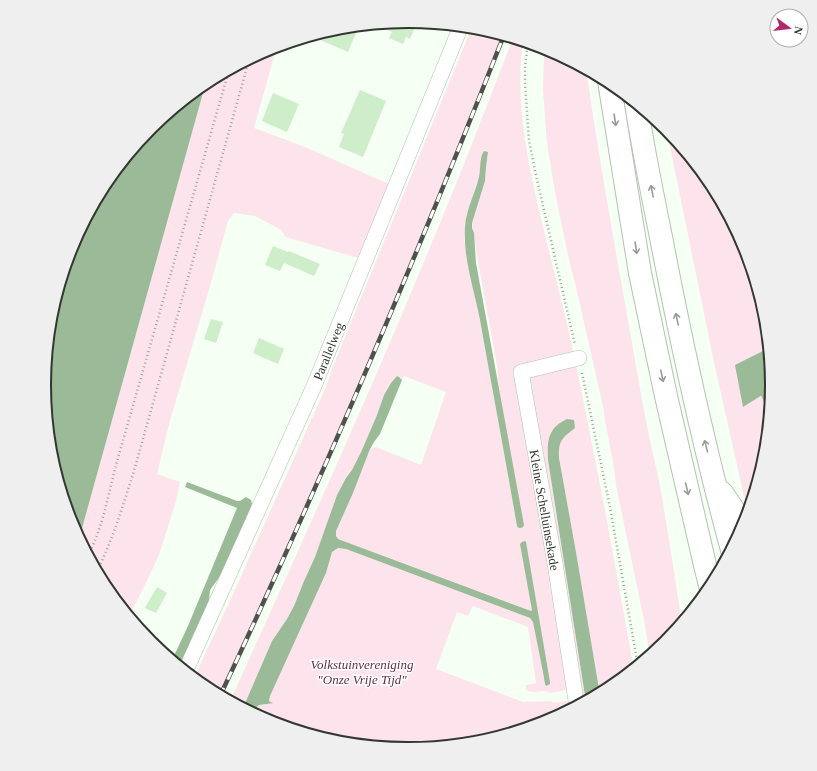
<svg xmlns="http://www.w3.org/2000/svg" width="817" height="771" font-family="'Times New Roman',serif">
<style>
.green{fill:#fde3eb;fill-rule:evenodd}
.water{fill:#9bba97}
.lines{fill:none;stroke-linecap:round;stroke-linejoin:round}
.stream{stroke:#9bba97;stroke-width:5}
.building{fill:#ceeeca}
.minor-casing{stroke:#b3c3b1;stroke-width:16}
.motorway-casing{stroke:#b3c3b1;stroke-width:24}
.path{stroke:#9ca49b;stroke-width:2.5;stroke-dasharray:1 3;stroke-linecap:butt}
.minor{stroke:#fff;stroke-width:15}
.motorway{stroke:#fff;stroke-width:22}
.rail-casing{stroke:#4d534c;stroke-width:4.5}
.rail{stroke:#fff;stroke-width:3;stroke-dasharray:9;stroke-linecap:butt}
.oneway{stroke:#989c98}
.labels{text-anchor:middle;stroke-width:3;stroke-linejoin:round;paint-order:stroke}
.street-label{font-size:13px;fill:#323831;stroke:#fff}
.park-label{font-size:13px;font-style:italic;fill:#682d44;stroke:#fff}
.rim{fill:none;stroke:#323831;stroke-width:2}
</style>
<rect width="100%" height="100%" fill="#f5fff4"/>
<!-- green -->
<g class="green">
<polygon points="472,27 480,28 507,36 380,339 262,612 222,697 206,688 194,679 204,656 229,603 326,387 332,369 336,359"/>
<path d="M 513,38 L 523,41 C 515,98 526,154 539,210 C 550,257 563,304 573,351 L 572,353 L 516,367 L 570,689 L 551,693 L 544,691 L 535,692 L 528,691 L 526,689 L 526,685 L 536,683 L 528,627 L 473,606 L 468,616 L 457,612 L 436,669 L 523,702 L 551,701 L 554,703 L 572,700 L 573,709 L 556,718 L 555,710 L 550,710 L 552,720 L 548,722 L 479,743 L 408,750 L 337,743 L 269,722 L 253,714 C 259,703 262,705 274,703 L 270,702 L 269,700 L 270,696 L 326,573 L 332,552 L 338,548 L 346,549 L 530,618 L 533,622 L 543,672 L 545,684 L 546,686 L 532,610 L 531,611 L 338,539 L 336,536 L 336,531 L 353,493 L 370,449 L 376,447 L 421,465 L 446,392 L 404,376 L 402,380 L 401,378 L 397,376 L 391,383 L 384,395 L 377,415 L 362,450 L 352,470 L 346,478 L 337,495 L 315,557 L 304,581 L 294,606 L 287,619 L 272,641 L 243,708 L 230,701 C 298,552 366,402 429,250 C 458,180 486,109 513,38 ZM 488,152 L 486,168 L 485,181 L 472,223 L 476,250 L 498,371 L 497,371 L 517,526 L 479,315 L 469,270 L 464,240 L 466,216 Z"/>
<polygon points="277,46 254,128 305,147 389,184 358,258 286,237 281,230 255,216 234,213 228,221 210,286 169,424 157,474 180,482 176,501 159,555 142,591 129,616 105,588 79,539 206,82 269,49"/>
<path d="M 545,48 L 586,69 C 602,180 623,290 642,400 C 647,429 654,458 660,486 C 668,532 675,578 682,624 L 666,643 L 650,657 L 644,620 L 616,485 C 614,458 606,433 603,406 L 575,283 L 568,255 L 555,192 L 550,162 L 547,143 L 543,90 L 544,58 Z"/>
<polygon points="666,127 712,183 745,246 766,315 773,386 766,457 748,514 714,362"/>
<path d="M 576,364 L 605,510 L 634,670 L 611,689 L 600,695 L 576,552 L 559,458 C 558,441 562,438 575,428 L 552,430 C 547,440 547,450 548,460 L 586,702 L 580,705 L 528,378 Z"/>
</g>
<!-- water -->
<g class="water">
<polygon points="206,82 79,539 72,525 51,456 44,385 51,314 72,246 106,183 151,128"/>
<path d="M 484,151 L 488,152 L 486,167 L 485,181 L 472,223 L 472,228 L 474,233 L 476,263 L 524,525 L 523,527 C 521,528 519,529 517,526 C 505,457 492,388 480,320 C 474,289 463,258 465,227 C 466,209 475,194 479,177 C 481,169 479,158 484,151 Z"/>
<polygon points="767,349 771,364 773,388 743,407 735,365"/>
<polygon points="397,376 399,377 402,380 380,434 374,442 370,449 353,493 336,531 336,536 338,539 531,611 532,610 520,544 522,542 525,541 526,542 550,682 550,684 546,686 545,684 543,672 533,622 530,618 346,549 338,548 332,552 326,573 270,696 269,700 270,702 274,703 259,705 257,707 253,714 243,708 272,641 287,619 294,606 304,581 315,557 337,495 346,478 352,470 362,450 377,415 384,395 391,383"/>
<path d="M 567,419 L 574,420 L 575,428 C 562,438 558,441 559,458 L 576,552 L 600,695 L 586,702 L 548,460 C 547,440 548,428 567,419 Z"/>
<polygon points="187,482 237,501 240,501 246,497 251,500 252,504 239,537 221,575 210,590 209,601 180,667 172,660 188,626 237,508 185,487"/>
</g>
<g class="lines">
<!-- stream -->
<polyline class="stream" points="763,394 771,410"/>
</g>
<!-- building -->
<g class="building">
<polygon points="407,21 416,25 410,39 406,37 403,44 389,38 392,32 375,24"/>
<polygon points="359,26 348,52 311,36 338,28"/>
<polygon points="360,90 386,101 363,157 339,147 344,134 341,133"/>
<polygon points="273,93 299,104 287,132 262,121"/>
<polygon points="273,246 288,252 289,251 320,264 314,276 284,263 280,271 265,265"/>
<polygon points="211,319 223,322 216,343 204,339"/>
<polygon points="259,338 284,349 278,364 253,353"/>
<polygon points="157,587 167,593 156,613 145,608"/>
</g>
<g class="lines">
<defs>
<g id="minor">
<polyline points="185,672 314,386 461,26"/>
<polyline points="577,707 555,563 521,372 579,358"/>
</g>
<g id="motorway">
<polyline points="609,81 640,273 666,396 705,565 711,589"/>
<path d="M 636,103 C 643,148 652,193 661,237 C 681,342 704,447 732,550"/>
<polyline points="722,493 741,521 744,528"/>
</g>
</defs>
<!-- minor casing -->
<use href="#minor" class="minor-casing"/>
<!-- motorway casing -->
<use href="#motorway" class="motorway-casing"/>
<!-- path -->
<g class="path">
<polyline points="528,43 525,66 525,84 529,140 535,171 575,345"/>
<polyline points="582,373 610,507 638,666"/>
<path d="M 88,555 C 103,528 108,495 116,465 L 229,70"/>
<path d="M 97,571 C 113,539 123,505 134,471 L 249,60"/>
</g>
<!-- minor -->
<use href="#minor" class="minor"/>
<!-- motorway -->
<use href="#motorway" class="motorway"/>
<defs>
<path id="rail" d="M 220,696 C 322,479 416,259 504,35"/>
</defs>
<!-- rail casing -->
<use href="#rail" class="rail-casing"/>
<!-- rail -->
<use href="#rail" class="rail"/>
</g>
<!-- one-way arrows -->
<defs><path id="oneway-shaft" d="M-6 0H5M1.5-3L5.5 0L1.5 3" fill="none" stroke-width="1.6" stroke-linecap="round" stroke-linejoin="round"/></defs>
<g class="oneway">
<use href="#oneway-shaft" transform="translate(615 120) rotate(81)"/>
<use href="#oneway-shaft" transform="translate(652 191) rotate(-101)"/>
<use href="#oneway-shaft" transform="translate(636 248) rotate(81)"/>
<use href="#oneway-shaft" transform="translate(677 319) rotate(-102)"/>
<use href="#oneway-shaft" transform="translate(662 376) rotate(78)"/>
<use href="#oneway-shaft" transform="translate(706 446) rotate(-104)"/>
<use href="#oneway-shaft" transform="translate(687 489) rotate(77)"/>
</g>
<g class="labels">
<!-- street labels -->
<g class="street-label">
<text transform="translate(328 351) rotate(-68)" y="5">Parallelweg</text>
<text transform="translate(545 510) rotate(80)" y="5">Kleine Schelluinsekade</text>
</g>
<!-- park labels -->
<g class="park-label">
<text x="362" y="669">Volkstuinvereniging<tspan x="362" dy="15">"Onze Vrije Tijd"</tspan></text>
</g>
</g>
<!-- crop -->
<path d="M0 0H817V771H0ZM51 385a357 357 0 1 1 714 0a357 357 0 1 1-714 0Z" fill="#efefef" fill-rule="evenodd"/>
<path class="rim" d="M51 385a357 357 0 1 1 714 0a357 357 0 1 1-714 0Z"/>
<!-- north arrow -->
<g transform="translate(789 28) rotate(105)"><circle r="19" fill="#ffffff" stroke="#adafad"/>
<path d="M0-3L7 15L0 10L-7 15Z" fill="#b22969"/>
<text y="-6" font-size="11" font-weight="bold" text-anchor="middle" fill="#323831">N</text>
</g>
</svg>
